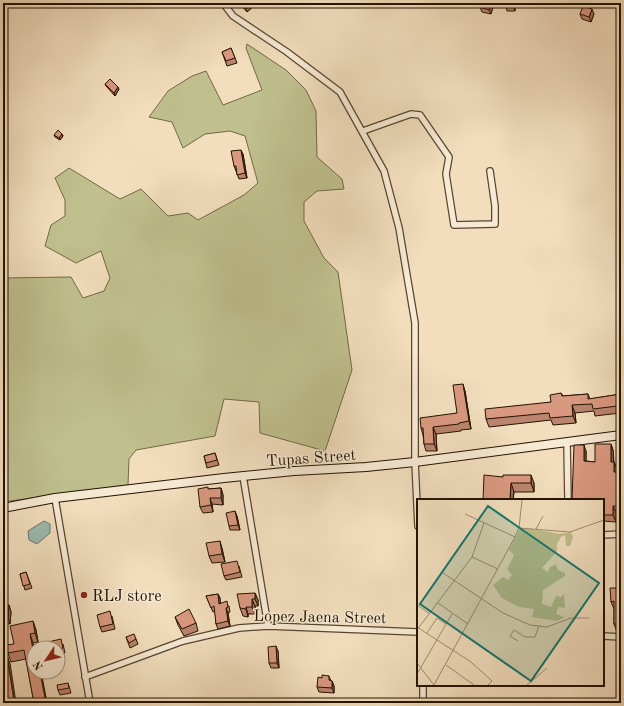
<svg xmlns="http://www.w3.org/2000/svg" width="624" height="706" font-family="'Old Standard TT',serif">
<style>
.green{fill:#bfc08e;stroke:#716947}
.water{fill:#9bbcaf;stroke:#6b7869}
.lines{fill:none;stroke-linecap:round;stroke-linejoin:round}
.street-casing{stroke:#57452f;stroke-width:8}
.secondary-casing{stroke:#231200;stroke-width:10}
.street{stroke:#f7ead4;stroke-width:5.5}
.secondary{stroke:#f7ead4;stroke-width:8}
.wall{fill:#bb846e;stroke:#231200}
.shaded-wall{fill:#986b5a;stroke:#231200}
.building{fill:#d99980;stroke:#231200}
.poi-dot{fill:#8f2418;stroke:#f7ead4;stroke-width:1.5}
.labels{text-anchor:middle;stroke-width:3;stroke-linejoin:round;paint-order:stroke}
.street-label{font-size:16px;fill:#231200;stroke:#f7ead4}
.poi-label{font-size:16px;fill:#231200;stroke:#f7ead4;text-anchor:start}
.inset-road{fill:none;stroke:#9f8c71;stroke-width:1}
.view{fill:#0f766e;fill-opacity:0.15;stroke:#0f766e;stroke-width:2}
.inset-edge{fill:none;stroke:#231200;stroke-width:2}
</style>
<rect width="100%" height="100%" fill="#f2debd"/>
<filter id="stains"><feTurbulence type="fractalNoise" baseFrequency=".005" numOctaves="4"/><feColorMatrix values="0 0 0 0 .2 0 0 0 0 .09 0 0 0 0 .02 0 0 0 .5 -.17"/></filter>
<radialGradient id="worn" r=".72"><stop offset=".6" stop-color="#630" stop-opacity="0"/><stop offset="1" stop-color="#630" stop-opacity=".3"/></radialGradient>
<!-- green -->
<polygon class="green" points="247,44 286,70 306,90 316,111 317,157 342,179 344,189 317,191 304,202 304,221 324,258 338,272 352,370 325,451 260,433 259,402 224,399 215,436 136,450 129,459 128,485 3,502 3,278 71,277 83,298 104,291 110,278 101,251 76,263 45,246 51,225 65,216 65,200 55,178 69,168 120,199 141,189 168,216 188,213 198,220 244,195 258,183 245,136 230,131 205,134 183,148 172,122 149,117 168,91 192,76 206,71 223,105 262,90 246,48"/>
<!-- water -->
<polygon class="water" points="44,521 50,524 50,533 37,544 29,540 28,531"/>
<g class="lines">
<defs>
<g id="street">
<polyline points="223,3 233,16 287,52 340,92 384,171 399,228 415,323 415,462 418,526"/>
<polyline points="363,131 411,114 420,115 449,157 446,174 454,225 495,224 495,206 490,171"/>
<polyline points="567,443 568,500"/>
<polyline points="243,476 268,626"/>
<polyline points="55,498 90,703"/>
<polyline points="603,535 621,534"/>
<polyline points="603,636 621,637"/>
<polyline points="85,677 183,641 239,628 268,626 418,632"/>
<polyline points="423,685 423,699"/>
</g>
<polyline id="secondary" points="3,508 55,498 224,478 294,471 366,467 415,462 621,435"/>
</defs>
<!-- street casing -->
<use href="#street" class="street-casing"/>
<!-- secondary casing -->
<use href="#secondary" class="secondary-casing"/>
<!-- street -->
<use href="#street" class="street"/>
<!-- secondary -->
<use href="#secondary" class="secondary"/>
</g>
<!-- wall -->
<g class="wall">
<polygon points="146,3 153,3 153,5 147,6"/>
<polygon points="240,3 257,3 247,12 241,5"/>
<polygon points="491,3 493,7 491,14 482,12 480,7"/>
<polygon points="561,3 572,3 571,7 562,6"/>
<polygon points="515,5 515,11 507,11 506,6"/>
<polygon points="580,14 594,14 591,22 582,19"/>
<polygon points="231,48 237,63 227,66 222,52"/>
<polygon points="105,84 119,89 115,96 106,86"/>
<polygon points="62,134 63,136 60,140 55,137 54,135"/>
<polygon points="243,154 247,178 239,179 236,171 234,166"/>
<polygon points="465,391 471,429 461,430 461,431 436,434 437,451 426,451 424,444 423,435 421,428 457,413"/>
<polygon points="561,393 563,396 588,394 590,399 621,394 621,415 620,413 595,416 594,411 575,413 576,423 553,425 551,420 489,427 486,419 551,402"/>
<polygon points="611,444 613,450 614,462 617,469 617,472 621,472 621,512 616,512 616,522 603,521 603,500 572,500 586,451 586,461 595,462"/>
<polygon points="215,453 219,465 207,468 204,456"/>
<polygon points="503,477 534,483 534,492 514,492 513,499 483,500"/>
<polygon points="221,488 223,495 223,505 212,504 213,512 203,513 200,507 208,489"/>
<polygon points="237,516 240,530 230,530 229,526"/>
<polygon points="222,548 225,562 212,563 209,556"/>
<polygon points="239,566 242,577 226,580 224,576"/>
<polygon points="26,572 32,588 25,590 20,574"/>
<polygon points="255,593 258,600 258,606 255,606 255,614 248,614 248,617 243,616 240,608"/>
<polygon points="218,594 220,598 220,604 229,606 230,612 228,613 230,626 218,629 216,624 215,611 213,612 206,596"/>
<polygon points="621,594 621,633 617,632 614,624 614,609 611,602"/>
<polygon points="3,605 9,605 11,612 10,624 3,623"/>
<polygon points="112,616 115,629 102,632 100,627"/>
<polygon points="175,617 196,623 198,631 184,636 178,625"/>
<polygon points="33,621 36,630 38,642 33,643 34,648 34,672 41,672 47,703 34,703 26,659 11,662 8,653 14,644"/>
<polygon points="126,637 136,639 138,644 130,648"/>
<polygon points="63,644 65,653 58,654 58,648"/>
<polygon points="278,651 279,668 271,668 269,663"/>
<polygon points="329,676 331,681 332,681 334,686 334,693 319,692 317,687 322,678"/>
<polygon points="68,683 71,693 60,695 58,690"/>
</g>
<!-- shaded-wall -->
<g class="shaded-wall">
<polygon points="249,3 257,3 247,12 245,7"/>
<polygon points="491,3 493,7 491,14 489,10"/>
<polygon points="513,3 515,3 515,11 513,6"/>
<polygon points="592,9 594,14 591,22 589,17"/>
<polygon points="118,87 119,89 115,96 114,93"/>
<polygon points="62,134 63,136 60,140 59,138"/>
<polygon points="241,150 243,154 247,178 245,173"/>
<polygon points="463,384 465,391 471,429 469,421"/>
<polygon points="572,405 575,413 576,423 573,416"/>
<polygon points="433,427 436,434 437,451 434,444"/>
<polygon points="611,444 613,450 614,469 611,462"/>
<polygon points="584,445 586,451 586,467 584,461"/>
<polygon points="614,462 617,469 616,478 614,472"/>
<polygon points="531,475 534,483 534,492 531,483"/>
<polygon points="511,483 514,492 513,500 510,499"/>
<polygon points="221,488 223,495 223,505 221,498"/>
<polygon points="210,498 212,504 213,512 211,505"/>
<polygon points="613,506 616,512 616,522 613,515"/>
<polygon points="235,511 237,516 240,530 238,525"/>
<polygon points="220,541 222,548 225,562 222,554"/>
<polygon points="619,588 621,594 621,608 619,603"/>
<polygon points="255,593 258,600 258,606 255,599"/>
<polygon points="218,594 220,598 221,609 219,604"/>
<polygon points="252,599 255,606 255,614 252,607"/>
<polygon points="9,605 11,612 10,624 8,617"/>
<polygon points="246,607 248,614 248,617 246,609"/>
<polygon points="226,608 228,613 230,626 228,621"/>
<polygon points="33,621 36,630 38,642 35,633"/>
<polygon points="30,634 33,643 34,653 33,649"/>
<polygon points="276,646 278,651 279,668 277,663"/>
<polygon points="7,656 10,663 16,703 15,703"/>
<polygon points="40,672 41,672 47,703 46,703"/>
<polygon points="332,681 334,686 334,693 332,688"/>
</g>
<!-- building -->
<g class="building">
<polygon points="242,3 249,3 245,7"/>
<polygon points="481,3 491,3 489,10 480,7"/>
<rect x="506" y="3" width="7" height="3"/>
<polygon points="583,6 592,9 589,17 580,14"/>
<polygon points="231,48 235,58 226,61 222,52"/>
<polygon points="110,79 118,87 114,93 105,84"/>
<polygon points="58,130 62,134 59,138 54,135"/>
<polygon points="241,150 245,173 237,175 236,166 234,166 231,151"/>
<polygon points="463,384 469,421 459,423 459,424 433,427 434,444 424,444 423,428 421,428 420,418 457,413 453,385"/>
<polygon points="561,393 562,396 588,394 588,399 621,394 621,408 619,408 618,406 593,409 592,404 572,405 573,416 550,418 549,413 486,419 485,409 551,402 550,395"/>
<polygon points="595,444 611,444 611,462 614,462 614,472 621,472 621,506 613,506 613,515 603,515 603,500 572,500 574,445 584,445 584,461 595,462"/>
<polygon points="215,453 217,460 206,463 204,456"/>
<polygon points="484,475 503,477 503,475 531,475 531,483 511,483 510,499 519,499 519,500 483,500"/>
<polygon points="208,487 208,489 221,488 221,498 210,498 211,505 200,507 198,489"/>
<polygon points="235,511 238,525 229,526 226,513"/>
<polygon points="220,541 222,554 209,556 206,543"/>
<polygon points="237,561 240,572 224,576 221,564"/>
<polygon points="26,572 30,584 23,586 20,574"/>
<polygon points="610,588 619,588 619,603 621,603 621,626 619,624 614,624 614,601 611,602"/>
<polygon points="255,593 255,599 252,599 252,607 246,607 246,609 240,608 237,594"/>
<polygon points="218,594 219,604 227,601 228,607 226,608 228,621 216,624 214,606 211,608 206,596"/>
<polygon points="3,605 9,605 8,617 3,616"/>
<polygon points="189,609 196,623 182,629 175,617"/>
<polygon points="110,611 113,624 100,627 97,615"/>
<polygon points="33,621 35,633 30,634 33,649 34,649 34,672 40,672 46,703 34,703 24,650 8,653 6,645 14,644 10,626"/>
<polygon points="134,634 136,639 129,643 126,637"/>
<polygon points="61,639 63,648 58,649 58,648 49,648 48,642"/>
<polygon points="276,646 277,663 269,663 268,647"/>
<polygon points="7,656 14,701 16,701 17,703 5,703 3,693 3,657"/>
<polygon points="322,675 329,676 329,680 332,681 332,688 317,687 318,677 322,678"/>
<polygon points="68,683 69,688 58,690 57,685"/>
</g>
<!-- markers -->
<circle class="poi-dot" cx="84" cy="595" r="4"/>
<g class="labels">
<!-- street labels -->
<g class="street-label">
<text transform="translate(311 457) rotate(-4)" y="6">Tupas Street</text>
<text transform="translate(320 616) rotate(1)" y="6">Lopez Jaena Street</text>
</g>
<!-- poi labels -->
<g class="poi-label">
<text x="92" y="601">RLJ store</text>
</g>
</g>
<!-- overview -->
<g transform="translate(417 499)">
<rect width="187" height="187" fill="#f2debd"/>
<path d="M 111,29 L 143,35 L 154,33 L 156,38 L 153,47 L 149,47 L 148,36 L 144,38 L 140,45 L 140,52 L 125,69 L 131,73 L 133,68 L 139,65 L 141,71 L 148,74 L 148,77 L 126,91 L 125,105 L 134,108 L 139,97 L 144,98 L 147,95 L 148,109 L 141,108 L 139,115 L 148,118 L 140,122 L 115,118 L 117,110 L 102,108 L 85,99 L 76,86 L 86,78 L 91,81 L 95,76 L 90,70 L 97,56 L 92,51 L 103,30 Z" fill="#bfc08e"/>
<path class="inset-road" d="M 48,15 L 98,38M 102,29 L 153,33 L 187,21M 119,30 L 126,17M 55,58 L 81,70M 26,74 L 86,114 L 113,126 L 130,128 L 154,119 L 172,119M 21,104 L 51,125M 0,106 L 12,114M 0,128 L 54,163 L 75,182 L 71,186M 0,131 L 55,58 L 67,24M 10,134 L 20,119 L 29,125M 101,142 L 93,137 L 97,131 L 108,138 L 118,138 L 122,127M 0,164 L 17,186M 29,166 L 57,186M 0,175 L 35,115M 17,186 L 98,38 L 102,29 L 105,1M 110,186 L 130,169"/>
<path class="view" d="M 71,7 L 182,84 L 114,182 L 3,105 Z"/>
<rect width="187" height="187" class="inset-edge"/>
</g>
<!-- margin -->
<rect width="624" height="706" fill="none" stroke="#f2debd" stroke-width="16"/>
<rect x="4" y="4" width="616" height="698" fill="none" stroke="#231200" stroke-width="2"/>
<rect x="8" y="8" width="608" height="690" fill="none" stroke="#231200"/>
<!-- north arrow -->
<g transform="translate(46 660) rotate(235)"><circle r="19" fill="#f7ead4" stroke="#a2947f"/>
<path d="M0-3L7 15L0 10L-7 15Z" fill="#8f2418"/>
<text y="-6" font-size="11" font-weight="bold" text-anchor="middle" fill="#231200">N</text>
</g>
<rect width="100%" height="100%" filter="url(#stains)"/>
<rect width="100%" height="100%" fill="url(#worn)"/>
</svg>
